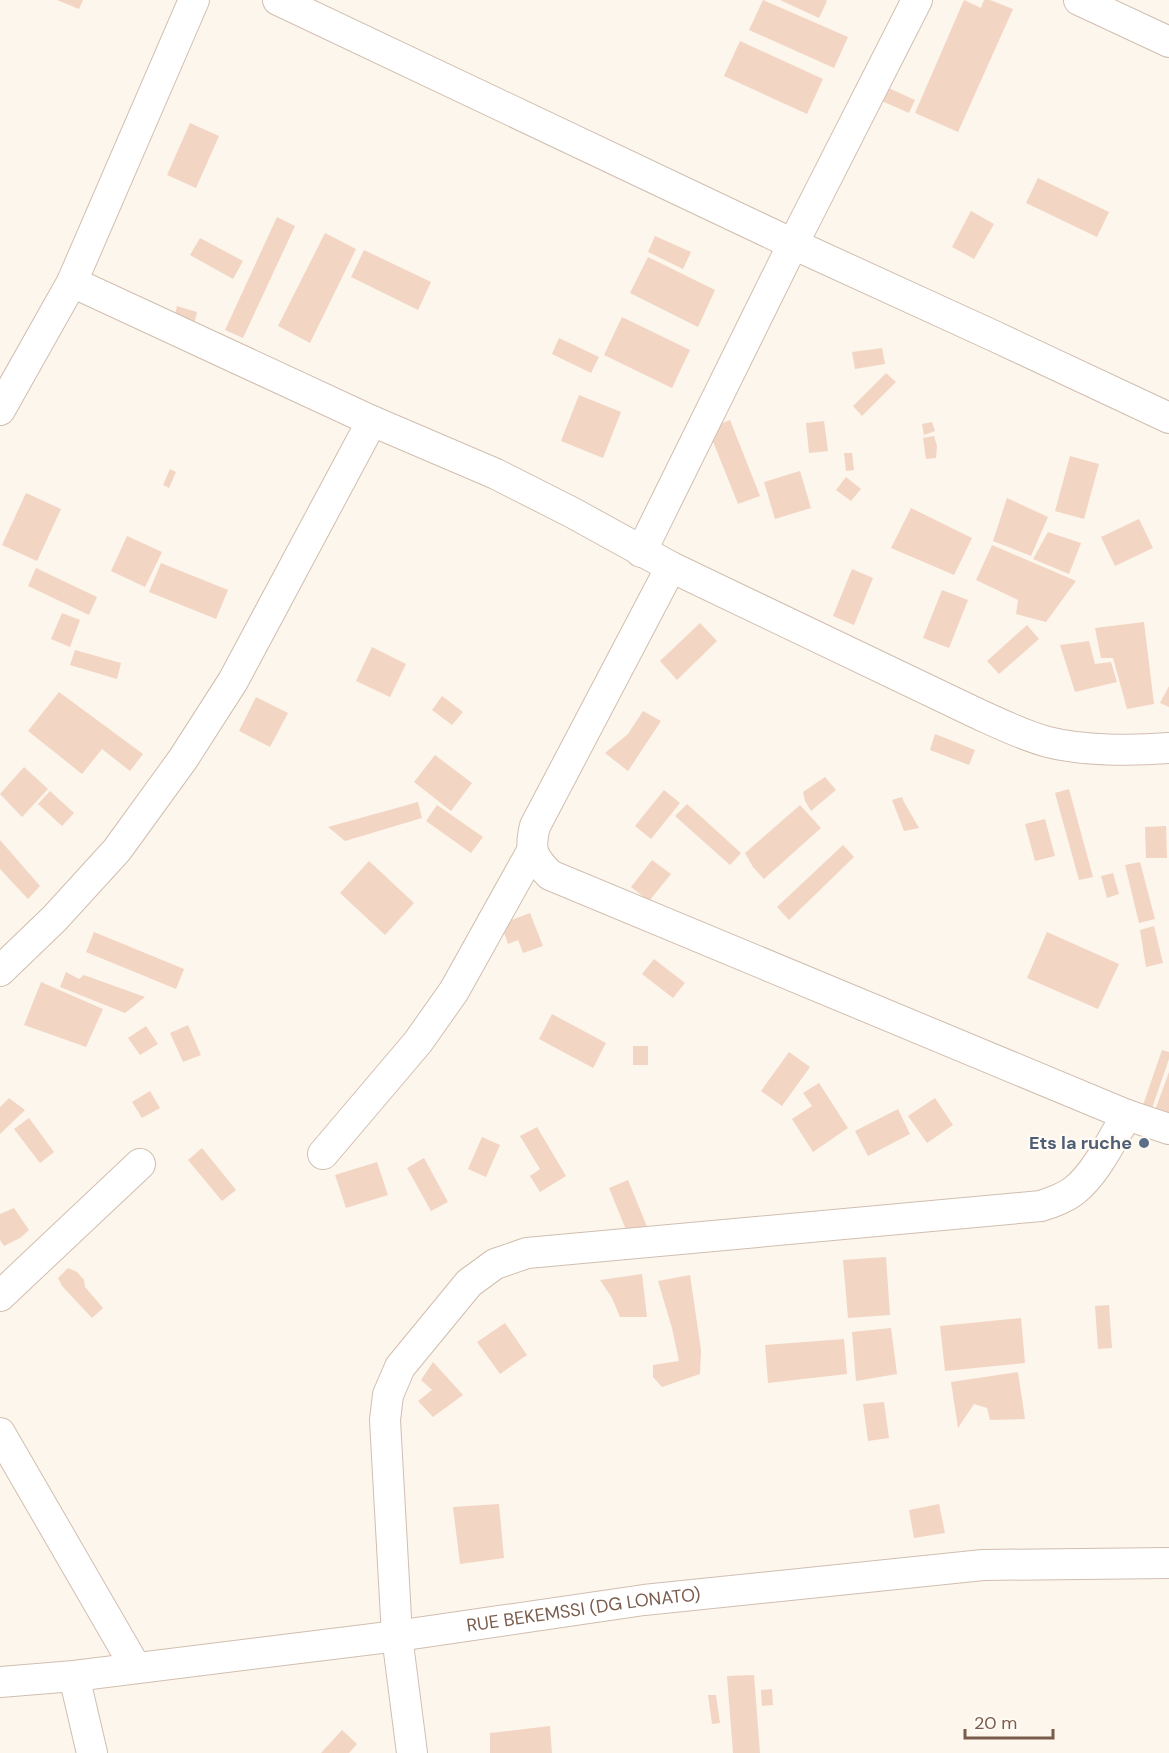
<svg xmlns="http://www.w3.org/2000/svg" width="1169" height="1753" font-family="'DM Sans',sans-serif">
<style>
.building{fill:#f3d5c3}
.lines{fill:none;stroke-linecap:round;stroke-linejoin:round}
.street-casing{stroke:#d1beb0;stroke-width:32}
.street{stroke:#fff;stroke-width:30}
.service-dot{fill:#5c6f8a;stroke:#fffaf3;stroke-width:2}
.labels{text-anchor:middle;stroke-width:4.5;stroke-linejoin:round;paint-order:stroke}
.service-label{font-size:18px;font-weight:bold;fill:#4e5e75;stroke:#fffaf3;text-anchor:end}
.street-label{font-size:18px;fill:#7a5c4d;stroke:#fffaf3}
</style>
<rect width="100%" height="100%" fill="#fdf6ec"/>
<!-- building -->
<g class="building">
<polygon points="57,0 83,0 79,9"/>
<polygon points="763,0 848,37 834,68 749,30"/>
<polygon points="780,0 825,0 827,1 819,18"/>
<polygon points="964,0 981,8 984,0 990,0 1013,9 958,132 915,113"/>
<polygon points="740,41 823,79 807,114 724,76"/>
<polygon points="882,85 915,100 909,113 875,98"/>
<polygon points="190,123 219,136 196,188 167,175"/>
<polygon points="1038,178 1109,212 1097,237 1026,203"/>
<polygon points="971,211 994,224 974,259 952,247"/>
<polygon points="277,217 295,226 243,338 225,330"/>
<polygon points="325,233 356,249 310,343 278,326"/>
<polygon points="655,236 691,252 683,269 648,252"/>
<polygon points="200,238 243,261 233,279 190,255"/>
<polygon points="364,250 431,282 418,310 351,277"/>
<polygon points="648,257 715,290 698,327 630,293"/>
<polygon points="177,306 197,312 193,329 173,323"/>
<polygon points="622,317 690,350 672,388 604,355"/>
<polygon points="559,338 599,357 591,373 552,354"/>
<polygon points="882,348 885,364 855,369 852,352"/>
<polygon points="886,373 896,382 862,416 853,406"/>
<polygon points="579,395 621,412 603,458 561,441"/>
<polygon points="730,420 760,496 738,504 708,429"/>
<polygon points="824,421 828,451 809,453 806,423"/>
<polygon points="932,422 935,431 924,435 922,424"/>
<polygon points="934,436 937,446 936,458 926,459 923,438"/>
<polygon points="844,453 852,453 854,470 846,471"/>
<polygon points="1070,456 1099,464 1084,519 1055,511"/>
<polygon points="170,469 176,472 169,488 163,485"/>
<polygon points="800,471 811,508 775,519 764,482"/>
<polygon points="846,477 861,489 851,501 836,490"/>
<polygon points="26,493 61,509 37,561 2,545"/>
<polygon points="1007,498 1048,517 1031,556 993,541"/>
<polygon points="911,508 972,538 954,575 891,548"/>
<polygon points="1139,519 1153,548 1115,566 1101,537"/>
<polygon points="1048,532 1081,543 1069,574 1033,559"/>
<polygon points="127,536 162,552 145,587 111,571"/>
<polygon points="992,545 1076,581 1046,622 1016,614 1018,600 976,580"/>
<polygon points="161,563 228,590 216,619 149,592"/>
<polygon points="36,568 97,597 89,615 28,586"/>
<polygon points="852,569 873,578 854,625 833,616"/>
<polygon points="942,590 968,600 949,648 923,638"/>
<polygon points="62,613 80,620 70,647 51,639"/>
<polygon points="1144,622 1154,704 1127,709 1113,658 1101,658 1095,628"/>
<polygon points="700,623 717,641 677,680 660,661"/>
<polygon points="1027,625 1039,639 999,674 987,661"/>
<polygon points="1089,641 1095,664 1111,662 1117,682 1075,692 1060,645"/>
<polygon points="372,647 406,664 390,697 356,681"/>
<polygon points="75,650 121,663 117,679 70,665"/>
<polygon points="1169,686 1169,707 1160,703"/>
<polygon points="59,692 143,754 130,771 102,749 82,774 28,731"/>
<polygon points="442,696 463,712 452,725 432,710"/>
<polygon points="256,697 288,713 270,747 239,731"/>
<polygon points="643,711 661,721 628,771 605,753 628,734"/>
<polygon points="935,734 975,750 969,765 930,750"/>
<polygon points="435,755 472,783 451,811 414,782"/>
<polygon points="24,767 48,789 22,817 0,794"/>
<polygon points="825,777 836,790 811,811 805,801 803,792"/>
<polygon points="1069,789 1093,877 1079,880 1055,793"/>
<polygon points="664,790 680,803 651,839 635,826"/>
<polygon points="50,791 74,813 62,826 38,804"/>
<polygon points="902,797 904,802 919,828 904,831 892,800"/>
<polygon points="418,802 422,818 345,841 328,827"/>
<polygon points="687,804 741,853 730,865 675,816"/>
<polygon points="437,805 483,837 471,853 426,821"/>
<polygon points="800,805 821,828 764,879 753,867 745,853"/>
<polygon points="1045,819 1055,856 1035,861 1025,824"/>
<polygon points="1166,826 1167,858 1146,858 1145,827"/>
<polygon points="0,840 40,886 28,899 0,869"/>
<polygon points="843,845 854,857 789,920 777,907"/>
<polygon points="652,860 671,874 649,901 631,887"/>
<polygon points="369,861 414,903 385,935 340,893"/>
<polygon points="1140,862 1155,919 1139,923 1125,865"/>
<polygon points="1113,873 1119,894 1107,898 1101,876"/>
<polygon points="530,913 543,946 523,953 518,940 508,944 501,924"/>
<polygon points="1154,926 1163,963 1146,967 1140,930"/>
<polygon points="94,932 184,969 176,989 86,952"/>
<polygon points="1047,932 1119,964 1098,1009 1027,978"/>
<polygon points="654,959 685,983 673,998 642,974"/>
<polygon points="66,972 79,979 84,975 145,997 125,1013 60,987"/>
<polygon points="41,982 103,1009 86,1047 24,1025"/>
<polygon points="552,1014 606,1043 593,1068 539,1039"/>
<polygon points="188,1025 201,1055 183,1062 170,1033"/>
<polygon points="146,1026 158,1044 140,1055 128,1038"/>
<rect x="633" y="1046" width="15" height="19"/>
<polygon points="1162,1050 1169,1052 1169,1059 1151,1111 1142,1108"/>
<polygon points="789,1052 810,1067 782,1106 761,1091"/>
<polygon points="1169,1072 1169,1118 1154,1113"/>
<polygon points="819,1083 848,1128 813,1152 792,1119 812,1106 803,1093"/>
<polygon points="150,1091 160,1108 142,1118 132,1102"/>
<polygon points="9,1098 25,1110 0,1134 0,1107"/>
<polygon points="935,1098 953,1125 927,1143 908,1116"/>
<polygon points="898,1109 910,1134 868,1156 855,1131"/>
<polygon points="29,1118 54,1152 40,1163 14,1129"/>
<polygon points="537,1127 566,1176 540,1192 530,1176 540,1169 520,1136"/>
<polygon points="482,1137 500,1145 486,1177 468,1169"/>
<polygon points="202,1148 236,1190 222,1201 188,1160"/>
<polygon points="424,1158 448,1202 431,1211 407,1168"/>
<polygon points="377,1162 388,1195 346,1208 335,1175"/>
<polygon points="628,1180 648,1229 629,1237 609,1188"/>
<polygon points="14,1208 29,1230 20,1238 4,1246 0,1240 0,1214"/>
<polygon points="886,1257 890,1315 848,1318 843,1260"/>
<polygon points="68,1268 77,1272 84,1280 85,1287 103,1308 92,1318 62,1286 58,1278"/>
<polygon points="642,1274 647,1317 620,1317 612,1298 600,1280"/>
<polygon points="690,1275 701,1350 700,1374 662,1387 653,1377 653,1365 679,1361 672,1328 658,1281"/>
<polygon points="1109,1305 1112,1348 1098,1349 1095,1306"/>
<polygon points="1021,1318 1025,1363 945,1371 940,1326"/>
<polygon points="505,1323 527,1355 500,1374 477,1342"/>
<polygon points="891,1328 897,1374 856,1381 852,1332"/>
<polygon points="844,1339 847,1374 768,1383 765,1345"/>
<polygon points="433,1362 463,1395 433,1417 418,1401 432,1390 421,1380"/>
<polygon points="1018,1372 1025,1419 990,1420 987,1408 974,1404 958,1428 951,1382"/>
<polygon points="884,1402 889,1438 868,1441 863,1404"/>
<polygon points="499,1504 504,1558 460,1564 453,1507"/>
<polygon points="939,1504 945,1533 914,1538 909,1510"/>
<polygon points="754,1675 760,1753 733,1753 727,1676"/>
<polygon points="772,1689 773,1705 762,1706 761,1690"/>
<polygon points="708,1695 716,1695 720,1723 712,1724"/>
<polygon points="550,1726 552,1753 490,1753 490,1733"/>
<polygon points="342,1730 357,1744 349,1753 321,1753"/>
</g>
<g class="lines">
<defs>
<g id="street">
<polyline points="278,0 793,244 994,336 1169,418"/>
<polyline points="1079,0 1169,42"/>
<path d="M 72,282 L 372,421 L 496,474 L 573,513 L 671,567 L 974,712 C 998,723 1022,735 1048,742 C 1083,751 1132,751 1169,748"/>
<polyline points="0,410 72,282 194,0"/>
<polyline points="641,552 793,244 917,0"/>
<path d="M 671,567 L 535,826 C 529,850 532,857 550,875 L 1127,1115 L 1169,1129"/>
<polyline points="0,971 55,918 117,850 183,759 233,681 372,421"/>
<polyline points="323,1154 418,1042 454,991 532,851"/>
<polyline points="0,1296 140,1164"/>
<polyline points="0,1433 136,1668"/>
<polyline points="74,1676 92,1753"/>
<path id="s1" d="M 0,1682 L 74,1676 L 397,1636 L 644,1600 L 983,1565 L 1169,1563"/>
<path d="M 412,1753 L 397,1636 L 385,1420 L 388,1395 L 400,1367 L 469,1283 L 495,1264 L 527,1253 L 1041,1206 C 1053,1202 1065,1198 1075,1190 C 1097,1172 1112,1139 1127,1115"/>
</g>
</defs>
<!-- street casing -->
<use href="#street" class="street-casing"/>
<!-- street -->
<use href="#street" class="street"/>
</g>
<!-- markers -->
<circle class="service-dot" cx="1144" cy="1143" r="6"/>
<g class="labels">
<!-- service labels -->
<g class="service-label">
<text x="1132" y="1149">Ets la ruche</text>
</g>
<!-- street labels -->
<g class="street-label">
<text dy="6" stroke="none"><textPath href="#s1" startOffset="588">RUE BEKEMSSI (DG LONATO)</textPath></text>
</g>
</g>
<!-- scale -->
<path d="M965 1729v9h88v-9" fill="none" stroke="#7a5c4d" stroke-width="3"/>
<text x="974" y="1729" font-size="18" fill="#7a5c4d" stroke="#fffaf3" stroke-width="4.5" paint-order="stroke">20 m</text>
</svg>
